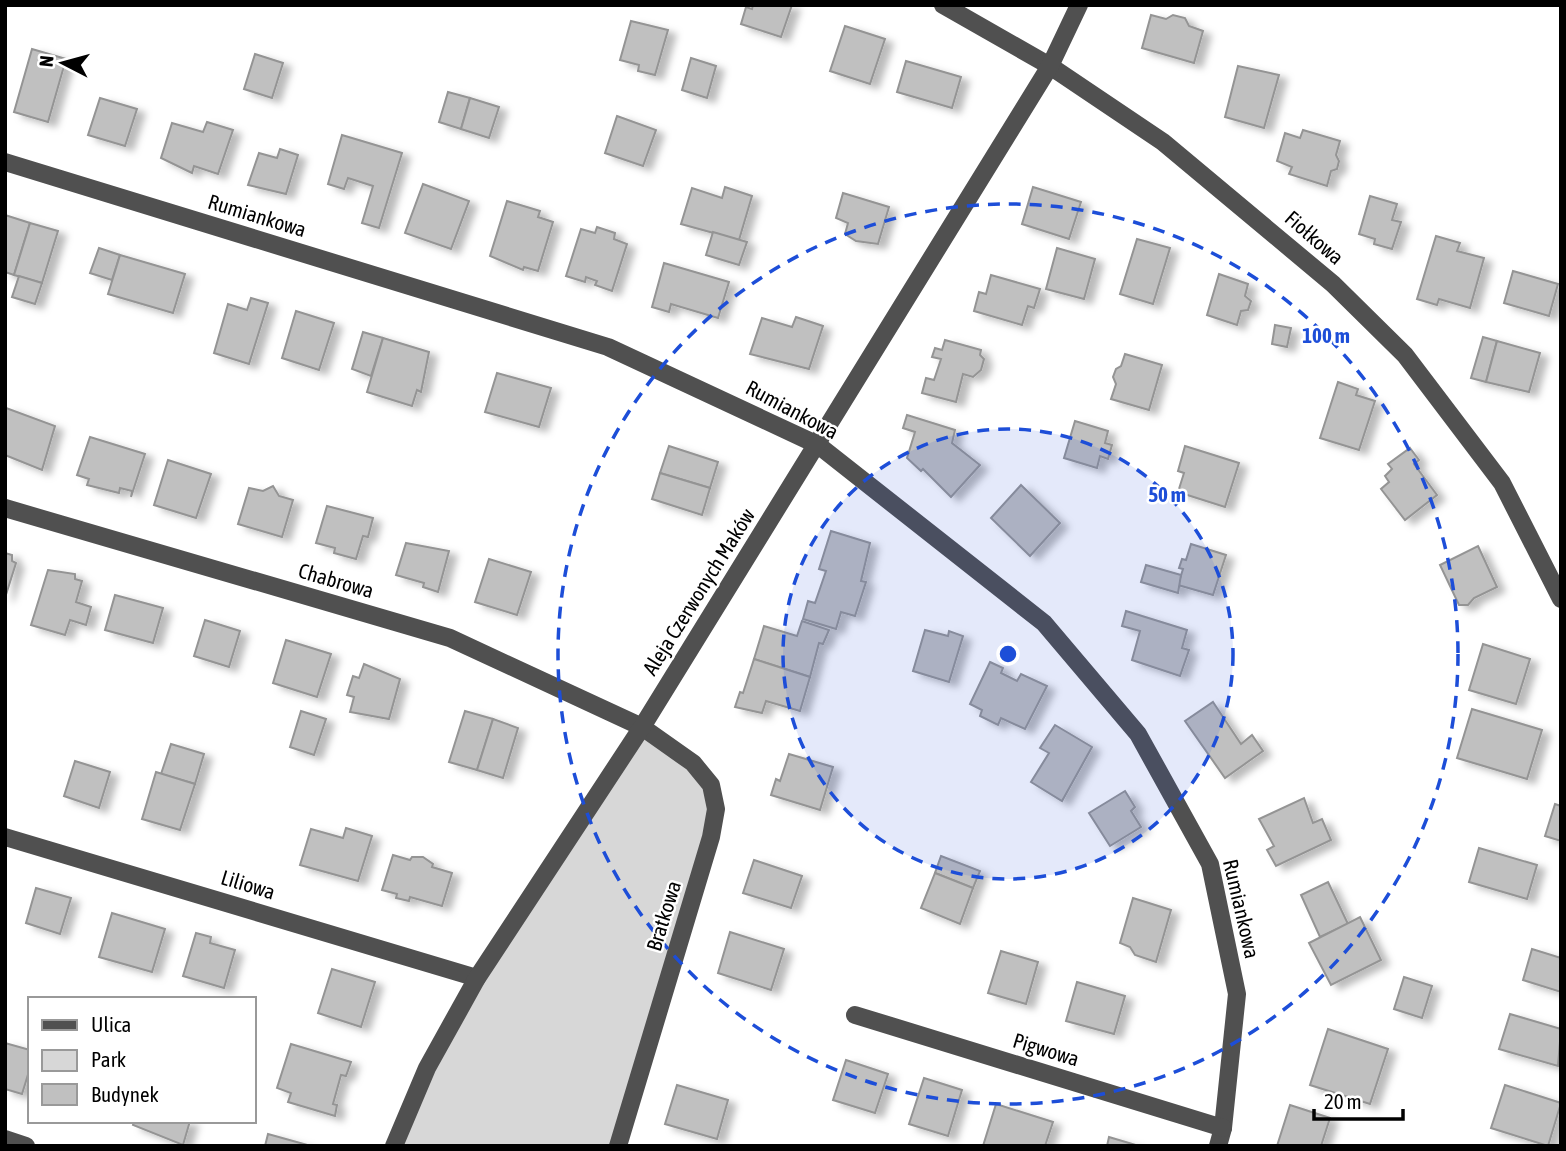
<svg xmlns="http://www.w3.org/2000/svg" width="1566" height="1151" font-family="'Asap Condensed',sans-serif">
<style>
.green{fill:#d7d7d7}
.building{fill:#c0c0c0;stroke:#949494;stroke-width:2;filter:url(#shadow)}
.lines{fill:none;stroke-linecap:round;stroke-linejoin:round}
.minor{stroke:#505050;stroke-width:18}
.ring{fill:none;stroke:#1d4ed8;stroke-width:3.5;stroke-dasharray:12 9}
.labels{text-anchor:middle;stroke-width:5;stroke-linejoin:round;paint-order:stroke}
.street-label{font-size:21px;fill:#000;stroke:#fff}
.centre{fill:#1d4ed8;stroke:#fff;stroke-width:3.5}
.ring-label{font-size:21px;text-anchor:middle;font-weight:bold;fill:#1d4ed8;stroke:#fff;stroke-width:5;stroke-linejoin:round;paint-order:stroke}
</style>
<defs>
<filter id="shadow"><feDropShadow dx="8" dy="4.5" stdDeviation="3.5" flood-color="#0004"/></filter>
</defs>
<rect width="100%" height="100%" fill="#fff"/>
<!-- green -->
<polygon class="green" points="642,730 691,764 715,809 616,1146 396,1146 480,978"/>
<!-- building -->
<g class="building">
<polygon points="753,5 792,5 781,37 741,24 746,7 752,9"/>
<polygon points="1151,15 1166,19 1173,15 1185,18 1189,26 1203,31 1194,63 1142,48"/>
<polygon points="631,21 668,30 655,75 638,71 639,65 620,60"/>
<polygon points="845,26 885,39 870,84 830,71"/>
<polygon points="32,49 66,59 48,122 14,112"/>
<polygon points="255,54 283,63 272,98 244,89"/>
<polygon points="691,58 716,66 707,98 682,90"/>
<polygon points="906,61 961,77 952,108 897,92"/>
<polygon points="1238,66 1279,75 1264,128 1225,117"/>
<polygon points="448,92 470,98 461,129 439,122"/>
<polygon points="100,98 137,109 125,146 88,135"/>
<polygon points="470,98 499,107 489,138 461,129"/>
<polygon points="617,116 656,130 643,166 605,153"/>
<polygon points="207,122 233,130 218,174 194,166 192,173 161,158 172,123 203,132"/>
<polygon points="1303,130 1340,141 1336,155 1339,161 1337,169 1331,171 1327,186 1289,174 1292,167 1277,161 1285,133 1300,138"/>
<polygon points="342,135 402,153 379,228 362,223 373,186 348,178 344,189 328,184"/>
<polygon points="280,149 298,155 286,194 248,185 259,153 277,158"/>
<polygon points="423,184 469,201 451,249 405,233"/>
<polygon points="725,187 752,196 739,240 681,224 692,188 722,198"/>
<polygon points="1033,187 1081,202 1069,239 1022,224"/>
<polygon points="843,193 889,207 878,244 856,241 845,234 848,223 836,218"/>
<polygon points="1370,196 1397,204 1392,220 1401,222 1392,249 1374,244 1375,239 1359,234"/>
<polygon points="507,201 540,211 538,217 553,222 538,271 524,267 523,270 490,256"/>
<polygon points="5,215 30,223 14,275 5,272"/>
<polygon points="30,223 58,231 42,283 14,275"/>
<polygon points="597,227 615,233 614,239 627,244 612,291 595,285 597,281 586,277 585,282 566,276 581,229 595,233"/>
<polygon points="713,232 747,242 739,265 706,255"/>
<polygon points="1436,236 1460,243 1457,251 1484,258 1470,308 1439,299 1437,305 1417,299"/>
<polygon points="1137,239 1170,248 1153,304 1120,294"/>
<polygon points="99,248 120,255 112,280 90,273"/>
<polygon points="1057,248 1095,259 1084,299 1046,289"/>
<polygon points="120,255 185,274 173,313 108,294"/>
<polygon points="664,263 729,282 718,318 671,304 669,312 652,307"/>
<polygon points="1513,271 1558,284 1549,316 1504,303"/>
<polygon points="1219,274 1248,284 1245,296 1251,301 1248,310 1241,311 1237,325 1207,315"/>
<polygon points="991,275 1040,289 1034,308 1028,306 1022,325 974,311 979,292 986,294"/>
<polygon points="19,276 42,283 35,304 12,297"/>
<polygon points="251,298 268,303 249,364 214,353 228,304 247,310"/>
<polygon points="296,311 334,323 319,370 282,358"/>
<polygon points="796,317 823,326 809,369 750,354 762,318 792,327"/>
<polygon points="1275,325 1291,328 1287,347 1272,344"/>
<polygon points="363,332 383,338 371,376 352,369"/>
<polygon points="1483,337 1497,341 1486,382 1471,378"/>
<polygon points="383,338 429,352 421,392 417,390 412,406 367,392"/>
<polygon points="945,340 981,350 980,355 984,359 981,370 973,377 963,374 956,402 922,393 926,378 934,380 941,359 932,357 935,348 942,350"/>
<polygon points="1497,341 1540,353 1529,392 1486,382"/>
<polygon points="1125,354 1162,365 1149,410 1111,399 1116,384 1113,377 1116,369 1121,366"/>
<polygon points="497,373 551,388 539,427 485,412"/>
<polygon points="1338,382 1358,389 1356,395 1375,401 1359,450 1320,438"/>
<polygon points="6,408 55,426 42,470 5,455"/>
<polygon points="907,415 955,430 952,443 980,465 951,497 923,469 921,471 907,458 915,432 903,428"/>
<polygon points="1075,421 1108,431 1105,443 1112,445 1108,459 1100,456 1097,468 1064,458"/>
<polygon points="90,437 145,454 131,497 132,491 120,488 119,493 87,485 89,479 77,475"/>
<polygon points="669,446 718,462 710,488 660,473"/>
<polygon points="1185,446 1239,463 1225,507 1178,492 1184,473 1178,471"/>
<polygon points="1410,448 1419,460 1414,464 1437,495 1405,520 1381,489 1389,482 1385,476 1392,469 1388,464"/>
<polygon points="168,460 211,474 196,518 154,505"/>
<polygon points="660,473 710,488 702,515 652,499"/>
<polygon points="1021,485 1060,523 1030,556 991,518"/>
<polygon points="273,486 279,496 293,500 282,537 238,524 249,488 263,491"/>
<polygon points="327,506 373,518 368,537 363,536 356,559 334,553 335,548 316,543"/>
<polygon points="831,531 870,543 861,581 866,582 855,616 841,612 836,629 803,619 808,601 815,603 826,571 819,569"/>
<polygon points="406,543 449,551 438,592 423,587 424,583 396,575"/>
<polygon points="1191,544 1226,555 1213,595 1178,585 1183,569 1179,568 1182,559 1186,560"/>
<polygon points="1478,546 1497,587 1474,598 1468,605 1459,605 1440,565"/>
<polygon points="5,553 12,555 12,561 16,563 5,598"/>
<polygon points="489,559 531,572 517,615 475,602"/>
<polygon points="1146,565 1181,575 1178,593 1141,582"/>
<polygon points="48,570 75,574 75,579 82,581 76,602 91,607 86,625 70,620 65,635 31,625"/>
<polygon points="115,595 163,608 153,643 105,630"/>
<polygon points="1126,611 1187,630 1182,648 1189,650 1180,676 1132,660 1140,631 1122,626"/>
<polygon points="205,620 240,631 229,667 194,656"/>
<polygon points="802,621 829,630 823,644 819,643 810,677 754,659 764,626 797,636"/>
<polygon points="925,630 948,636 949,631 963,636 949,682 913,671"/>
<polygon points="286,640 331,654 317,697 273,683"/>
<polygon points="1483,644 1530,659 1516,704 1469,690"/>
<polygon points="754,659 810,677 800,711 766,701 762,713 735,707 740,692 743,693"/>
<polygon points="990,662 1003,668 1001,673 1017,681 1021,674 1047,686 1025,729 1001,718 998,725 980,716 982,710 970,704"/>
<polygon points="364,664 400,679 389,719 350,712 354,697 347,695 353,676 359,678"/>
<polygon points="1213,702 1241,744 1252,735 1263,751 1225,778 1185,721"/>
<polygon points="1472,709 1542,730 1527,779 1457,758"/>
<polygon points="301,711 326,719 314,755 290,747"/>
<polygon points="465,711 493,719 477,770 449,762"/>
<polygon points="493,719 518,728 503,778 477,770"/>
<polygon points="1055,725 1092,747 1062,801 1031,782 1049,753 1040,748"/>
<polygon points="171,744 204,754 195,784 161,774"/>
<polygon points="789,754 833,767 820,810 771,795 776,779 780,781"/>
<polygon points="75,761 110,772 99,808 64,796"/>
<polygon points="156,772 195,784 180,830 142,819"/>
<polygon points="1125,791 1135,807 1131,811 1141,827 1110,846 1089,813"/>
<polygon points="1304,798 1313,823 1322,819 1331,840 1276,866 1267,850 1274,846 1259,819"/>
<polygon points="1555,804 1561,806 1561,841 1545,836"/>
<polygon points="346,828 372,836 358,881 300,865 311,829 343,838"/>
<polygon points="1479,848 1537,865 1527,899 1469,882"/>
<polygon points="393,855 410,860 412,857 423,857 433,864 432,867 452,873 442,906 410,897 409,901 396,898 397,894 382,890"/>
<polygon points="941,856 980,871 973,888 935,873"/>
<polygon points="754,860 802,876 791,908 743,893"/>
<polygon points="935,873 973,888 960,924 921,908"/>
<polygon points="1328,882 1348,924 1320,937 1301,895"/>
<polygon points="36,888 71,898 60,934 26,923"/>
<polygon points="1133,898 1171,910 1156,962 1135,955 1130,947 1120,943"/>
<polygon points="112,913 165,929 152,972 99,957"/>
<polygon points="1360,917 1381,960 1331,985 1309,943"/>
<polygon points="730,932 784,949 771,990 718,973"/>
<polygon points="196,933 211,937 210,943 235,950 224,988 183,976"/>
<polygon points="1532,949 1561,958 1561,992 1523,980"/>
<polygon points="1001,951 1038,962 1026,1004 988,993"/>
<polygon points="332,969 375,982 361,1027 318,1013"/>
<polygon points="1404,977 1432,986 1422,1018 1394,1009"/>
<polygon points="1077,982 1125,996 1114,1034 1066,1021"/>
<polygon points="1510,1014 1561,1029 1558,1066 1499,1049"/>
<polygon points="1328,1029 1388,1049 1370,1104 1310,1085"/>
<polygon points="5,1043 30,1050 30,1068 22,1094 5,1089"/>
<polygon points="291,1044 351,1062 346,1076 341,1075 333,1104 337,1105 335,1116 288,1102 291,1093 277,1088"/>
<polygon points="846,1060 888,1074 875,1113 833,1100"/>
<polygon points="924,1078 962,1090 948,1136 909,1124"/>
<polygon points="677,1085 728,1100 717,1139 665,1124"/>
<polygon points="1505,1085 1561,1103 1548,1146 1491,1128"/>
<polygon points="996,1104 1053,1122 1045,1146 983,1146"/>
<polygon points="1290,1105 1330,1118 1321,1146 1277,1146"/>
<polygon points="134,1121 190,1121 183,1145 133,1125"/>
<polygon points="268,1134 311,1146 265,1146"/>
<polygon points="1109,1137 1139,1146 1107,1146"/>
</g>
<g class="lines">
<!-- minor -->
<g class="minor">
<polyline points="943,5 1050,66 1163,142 1333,284 1405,355 1502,483 1561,599"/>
<polyline points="5,162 608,347 818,445 1044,623 1138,734 1210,864 1237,994 1223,1128 1218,1146"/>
<polyline points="5,508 450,638 642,727 693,763 711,785 716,809 711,837 618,1146"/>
<polyline points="5,837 477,978"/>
<polyline points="855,1015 1223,1128"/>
<polyline points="5,1139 26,1146"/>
<polyline points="394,1146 427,1068 477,978 642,727 1050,66 1079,5"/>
</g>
</g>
<!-- distance rings -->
<circle cx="1008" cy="654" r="225" fill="#1d4ed8" fill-opacity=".12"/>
<g class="ring">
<circle cx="1008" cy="654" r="225"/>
<circle cx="1008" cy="654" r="450"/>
</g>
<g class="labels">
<!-- street labels -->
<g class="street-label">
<text transform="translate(257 216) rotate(17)" y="7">Rumiankowa</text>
<text transform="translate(1314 238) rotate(41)" y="7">Fiołkowa</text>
<text transform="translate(792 410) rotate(28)" y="7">Rumiankowa</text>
<text transform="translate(336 581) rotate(16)" y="7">Chabrowa</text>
<text transform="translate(699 592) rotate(-58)" y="7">Aleja Czerwonych Maków</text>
<text transform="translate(248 885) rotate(17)" y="7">Liliowa</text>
<text transform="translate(1241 909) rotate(77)" y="7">Rumiankowa</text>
<text transform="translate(664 916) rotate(-73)" y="7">Bratkowa</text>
<text transform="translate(1046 1050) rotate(17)" y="7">Pigwowa</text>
</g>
</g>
<circle cx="1008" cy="654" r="10" class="centre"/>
<g class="ring-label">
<text x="1326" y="343">100 m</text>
<text x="1167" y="502">50 m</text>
</g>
<!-- border -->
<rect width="1566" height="1151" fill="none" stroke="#000000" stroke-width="14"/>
<!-- legend -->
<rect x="28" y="997" width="228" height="126" fill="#ffffff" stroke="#999999" stroke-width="2"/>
<rect x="42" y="1020" width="35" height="10" fill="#505050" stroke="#999999" stroke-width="2"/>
<text x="91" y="1032" font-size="21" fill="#000000">Ulica</text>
<rect x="42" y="1050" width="35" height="21" fill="#d7d7d7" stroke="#999999" stroke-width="2"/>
<text x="91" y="1067" font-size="21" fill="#000000">Park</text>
<rect x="42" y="1084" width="35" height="21" fill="#c0c0c0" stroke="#999999" stroke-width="2"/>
<text x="91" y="1102" font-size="21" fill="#000000">Budynek</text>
<!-- north arrow -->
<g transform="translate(63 63) rotate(276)" stroke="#ffffff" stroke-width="5" paint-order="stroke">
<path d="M0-5L12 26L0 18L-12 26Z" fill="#000000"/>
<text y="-10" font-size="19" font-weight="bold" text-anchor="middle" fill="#000000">N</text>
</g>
<!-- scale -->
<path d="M1314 1109v10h89v-10" fill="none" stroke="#000000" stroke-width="3.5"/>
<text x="1324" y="1109" font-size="21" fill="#000000" stroke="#ffffff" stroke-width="5" paint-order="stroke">20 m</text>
</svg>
